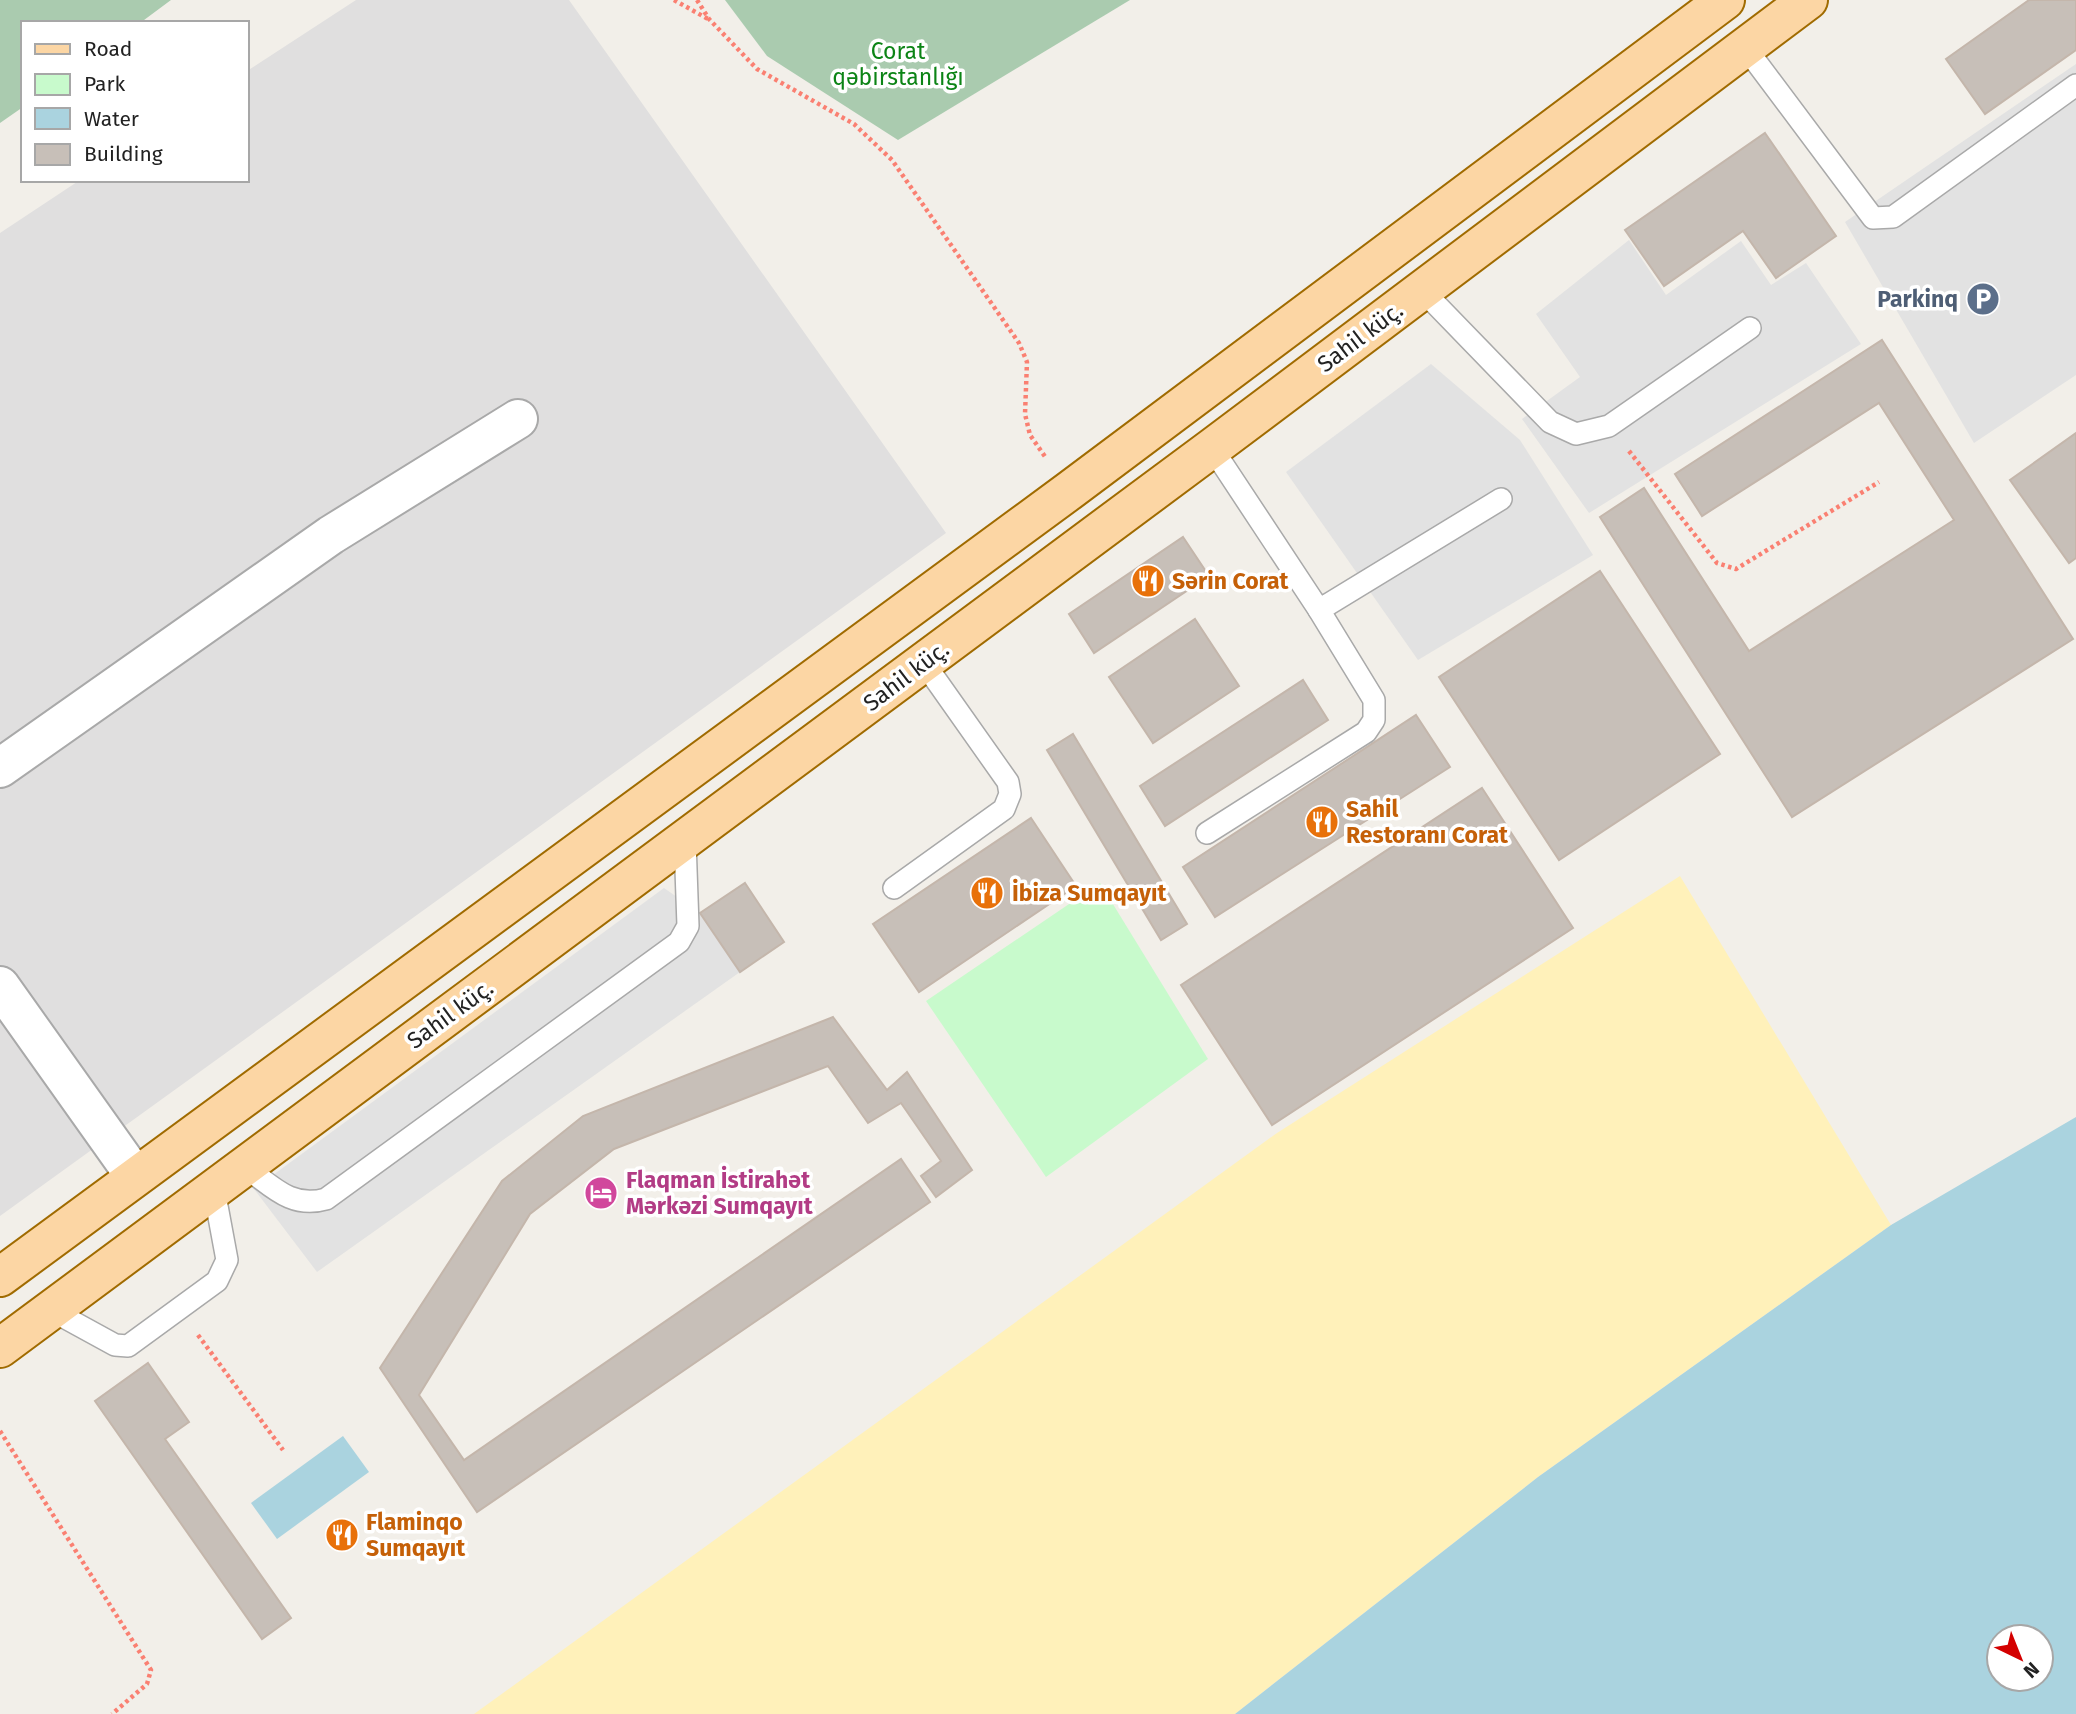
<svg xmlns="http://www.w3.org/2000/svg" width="2076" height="1714" font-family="'Fira Sans',sans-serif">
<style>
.residential{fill:#e0dfdf}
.sand{fill:#fff1ba}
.cemetery{fill:#aacbaf}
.park{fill:#c8facc}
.parking{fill:#e2e2e2}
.water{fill:#aad3df;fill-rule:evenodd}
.building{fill:#c7bfb8;stroke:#c4b6ab;stroke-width:2}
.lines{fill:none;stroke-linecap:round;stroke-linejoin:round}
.service-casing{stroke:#a9a9a9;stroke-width:24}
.minor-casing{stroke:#a9a9a9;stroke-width:42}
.primary-casing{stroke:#a06b00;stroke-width:42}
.path{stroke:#fa8072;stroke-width:4.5;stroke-dasharray:3.5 3.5;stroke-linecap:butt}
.service{stroke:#fff;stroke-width:21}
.minor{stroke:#fff;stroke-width:38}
.primary{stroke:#fcd6a4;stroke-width:38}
.labels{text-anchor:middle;stroke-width:7;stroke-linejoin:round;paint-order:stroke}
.park-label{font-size:23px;fill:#0c8416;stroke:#fff}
.service-label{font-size:23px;font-weight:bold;fill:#4e5e75;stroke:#fff;text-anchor:end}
.street-label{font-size:23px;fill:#222;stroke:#fff}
.food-label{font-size:23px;font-weight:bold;fill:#c56008;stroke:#fff;text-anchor:start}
.hotel-label{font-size:23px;font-weight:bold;fill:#b23c85;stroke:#fff;text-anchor:start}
</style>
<rect width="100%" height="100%" fill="#f2efe9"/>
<!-- residential -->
<polygon class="residential" points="356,0 569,0 946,533 0,1216 0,233 80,180 247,180 247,71"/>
<!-- sand -->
<polygon class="sand" points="1680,876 1891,1225 1538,1477 1235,1714 474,1714 1277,1133"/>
<!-- cemetery -->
<g class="cemetery">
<polygon points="0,0 171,0 140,23 23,23 23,107 0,123"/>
<polygon points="725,0 1130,0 898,140 767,56"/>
</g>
<!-- park -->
<polygon class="park" points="1100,883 1208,1059 1046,1177 926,1001"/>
<!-- parking -->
<g class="parking">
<polygon points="2076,64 2076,375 1974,443 1845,222"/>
<polygon points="1629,240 1666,295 1741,241 1771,285 1806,263 1861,344 1589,513 1522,419 1580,377 1536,314"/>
<polygon points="1431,364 1520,440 1593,555 1418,660 1286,472"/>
<polygon points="664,888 700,913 740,972 317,1272 254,1189"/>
</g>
<!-- water -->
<g class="water">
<path d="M 2076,1117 L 2076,1714 L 1235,1714 L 1538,1477 L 1891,1225 ZM 1999,1637 L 2041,1637 L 2041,1679 L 1999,1679 Z"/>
<polygon points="343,1436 369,1472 277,1539 251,1503"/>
</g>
<!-- building -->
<g class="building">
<polygon points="2029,0 2076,0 2076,50 1985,114 1946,59"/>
<polygon points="1765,133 1836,236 1776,278 1743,231 1664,286 1625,230"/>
<polygon points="1882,340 2073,639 1792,817 1600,517 1644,488 1749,651 1954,520 1879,403 1702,516 1675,474"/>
<polygon points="2076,433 2076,558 2069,563 2010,480"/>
<polygon points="1183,537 1209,576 1094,653 1069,614"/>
<polygon points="1600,571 1720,754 1559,860 1439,677"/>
<polygon points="1195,619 1239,686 1153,743 1109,677"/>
<polygon points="1303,680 1328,720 1165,826 1140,786"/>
<polygon points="1416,715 1450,767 1215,917 1183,867"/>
<polygon points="1073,734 1187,924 1161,940 1047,750"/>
<polygon points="1482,788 1573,928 1272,1125 1181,985"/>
<polygon points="1031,818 1076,886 919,992 873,924"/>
<polygon points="745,883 784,942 740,972 700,913"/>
<polygon points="833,1017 887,1090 907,1072 972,1170 936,1197 921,1176 941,1161 901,1103 868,1123 828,1066 614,1149 530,1214 419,1395 464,1460 901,1159 930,1202 477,1512 380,1368 502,1181 583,1116"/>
<polygon points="148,1363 189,1422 165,1439 291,1618 262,1639 95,1401"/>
</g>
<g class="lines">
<defs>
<g id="service">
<polyline points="1745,47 1873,218 1893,217 2076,85"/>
<polyline points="1422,290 1550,422 1576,434 1609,426 1750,328"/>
<polyline points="1212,448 1319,610 1501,499"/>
<polyline points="1207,833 1366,732 1374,720 1374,700 1319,610"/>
<polyline points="894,888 1004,809 1010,794 1008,782 924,663"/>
<path d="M 244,1166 C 272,1186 291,1209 326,1199 L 679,942 L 688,926 L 685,841"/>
<polyline points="51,1310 115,1345 128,1346 217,1281 227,1260 214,1190"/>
</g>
<g id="minor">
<polyline points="0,768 331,535 518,419"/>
<polyline points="0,986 135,1176"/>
</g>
<g id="primary">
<polyline points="0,1277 1069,491 1725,0"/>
<polyline points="0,1348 1212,448 1808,0"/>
</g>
</defs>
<!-- service casing -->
<use href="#service" class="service-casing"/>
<!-- minor casing -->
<use href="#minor" class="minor-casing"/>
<!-- primary casing -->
<use href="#primary" class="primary-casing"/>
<!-- path -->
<g class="path">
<polyline points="674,0 708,19"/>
<polyline points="697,0 709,19 757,69 854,124 892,160 1019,343 1027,362 1025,414 1030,435 1046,458"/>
<polyline points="1629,451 1717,563 1736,569 1879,482"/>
<polyline points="198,1335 283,1450"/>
<polyline points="0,1431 151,1670 147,1684 112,1714"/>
</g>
<!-- service -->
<use href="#service" class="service"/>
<!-- minor -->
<use href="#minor" class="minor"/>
<!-- primary -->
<use href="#primary" class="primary"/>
</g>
<!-- icons -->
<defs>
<symbol id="parking-disc" viewBox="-11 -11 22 22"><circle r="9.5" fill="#5c6f8a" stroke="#fff"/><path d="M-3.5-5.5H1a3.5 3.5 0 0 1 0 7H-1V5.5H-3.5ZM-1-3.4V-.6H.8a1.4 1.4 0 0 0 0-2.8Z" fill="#fff"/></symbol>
<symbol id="restaurant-disc" viewBox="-11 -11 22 22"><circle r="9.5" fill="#e8710a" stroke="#fff"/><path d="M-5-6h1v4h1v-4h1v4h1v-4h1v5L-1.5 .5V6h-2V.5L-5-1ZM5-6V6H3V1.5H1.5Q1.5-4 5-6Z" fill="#fff"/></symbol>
<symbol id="hotel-disc" viewBox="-11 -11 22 22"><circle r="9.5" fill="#d1479c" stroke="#fff"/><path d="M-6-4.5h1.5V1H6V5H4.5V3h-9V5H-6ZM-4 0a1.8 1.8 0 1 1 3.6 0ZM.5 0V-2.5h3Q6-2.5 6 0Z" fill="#fff"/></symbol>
</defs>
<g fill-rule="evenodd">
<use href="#parking-disc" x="1964" y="280" width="38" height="38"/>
<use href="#restaurant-disc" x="1129" y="562" width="38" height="38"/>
<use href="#restaurant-disc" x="1303" y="803" width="38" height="38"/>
<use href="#restaurant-disc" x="968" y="874" width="38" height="38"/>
<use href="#hotel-disc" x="582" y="1174" width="38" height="38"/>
<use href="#restaurant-disc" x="323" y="1516" width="38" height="38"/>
</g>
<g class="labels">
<!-- park labels -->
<g class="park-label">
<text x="898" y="59">Corat<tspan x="898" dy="26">qəbirstanlığı</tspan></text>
</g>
<!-- service labels -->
<g class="service-label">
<text x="1958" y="307">Parkinq</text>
</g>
<!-- street labels -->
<g class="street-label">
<text transform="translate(1360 337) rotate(-37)" y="8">Sahil küç.</text>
<text transform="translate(906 676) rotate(-37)" y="8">Sahil küç.</text>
<text transform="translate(450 1014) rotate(-36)" y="8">Sahil küç.</text>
</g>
<!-- food labels -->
<g class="food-label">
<text x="1172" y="589">Sərin Corat</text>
<text x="1346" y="817">Sahil<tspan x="1346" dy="26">Restoranı Corat</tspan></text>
<text x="1012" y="901">İbiza Sumqayıt</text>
<text x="366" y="1530">Flaminqo<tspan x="366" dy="26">Sumqayıt</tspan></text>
</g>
<!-- hotel labels -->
<g class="hotel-label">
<text x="626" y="1188">Flaqman İstirahət<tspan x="626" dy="26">Mərkəzi Sumqayıt</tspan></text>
</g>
</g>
<!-- legend -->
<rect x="21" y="21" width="228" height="161" fill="#ffffff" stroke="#a7a7a7" stroke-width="2"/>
<rect x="35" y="44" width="35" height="10" fill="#fcd6a4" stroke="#a7a7a7" stroke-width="2"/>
<text x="84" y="56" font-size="21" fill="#222222">Road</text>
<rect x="35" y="74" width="35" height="21" fill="#c8facc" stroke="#a7a7a7" stroke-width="2"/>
<text x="84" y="91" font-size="21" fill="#222222">Park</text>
<rect x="35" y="108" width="35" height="21" fill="#aad3df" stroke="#a7a7a7" stroke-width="2"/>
<text x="84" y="126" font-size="21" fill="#222222">Water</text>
<rect x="35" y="144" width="35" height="21" fill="#c7bfb8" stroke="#a7a7a7" stroke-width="2"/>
<text x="84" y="161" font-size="21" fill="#222222">Building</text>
<!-- north arrow -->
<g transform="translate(2020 1658) rotate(137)"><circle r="33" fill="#ffffff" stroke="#a7a7a7" stroke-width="2"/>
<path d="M0-5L12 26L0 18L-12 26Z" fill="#d40000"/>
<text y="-10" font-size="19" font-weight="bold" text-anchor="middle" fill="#222222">N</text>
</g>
</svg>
